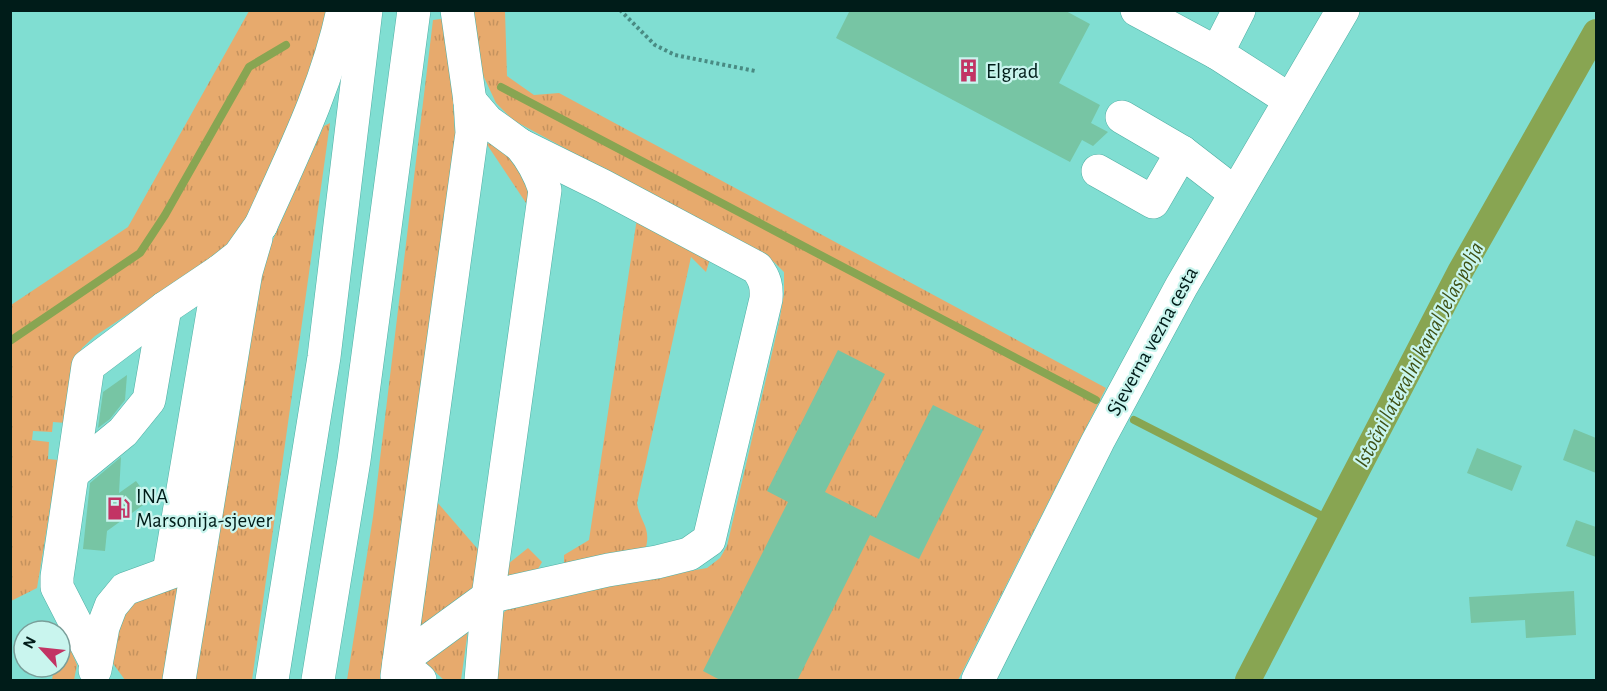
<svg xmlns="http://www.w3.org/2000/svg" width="1607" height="691" font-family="'Alegreya Sans',sans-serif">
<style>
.grass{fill:url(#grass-tufts)}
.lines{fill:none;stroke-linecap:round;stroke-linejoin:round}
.stream{stroke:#88a552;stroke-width:8}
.canal{stroke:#88a552;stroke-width:26}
.building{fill:#77c5a4}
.minor-casing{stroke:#4eaea3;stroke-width:34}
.major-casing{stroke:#4eaea3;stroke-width:34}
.highway-casing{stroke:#4eaea3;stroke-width:34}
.path{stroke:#498b83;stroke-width:4;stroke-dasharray:3 3;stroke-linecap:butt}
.minor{stroke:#fff;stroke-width:33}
.major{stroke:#fff;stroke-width:33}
.highway{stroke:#fff;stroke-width:33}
.labels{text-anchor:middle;stroke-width:4.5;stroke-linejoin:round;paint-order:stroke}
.poi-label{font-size:21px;fill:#001c19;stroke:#c9f5ee;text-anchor:start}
.street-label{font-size:21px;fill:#001c19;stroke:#c9f5ee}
.water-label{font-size:22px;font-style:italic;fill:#3e5115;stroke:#c9f5ee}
</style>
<defs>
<pattern id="grass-tufts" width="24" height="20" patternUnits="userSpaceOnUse" patternTransform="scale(1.5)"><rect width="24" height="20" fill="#e7aa6d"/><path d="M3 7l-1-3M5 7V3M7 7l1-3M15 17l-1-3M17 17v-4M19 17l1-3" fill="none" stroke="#c4925e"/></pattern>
</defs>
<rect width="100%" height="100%" fill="#80ded2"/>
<!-- grass -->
<g class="grass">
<polygon points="249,11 335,11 266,188 228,248 95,336 82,348 74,368 66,423 53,422 52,432 33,431 32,440 49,442 48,459 58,460 37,588 11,601 11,305 128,227"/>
<polygon points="471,11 505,11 507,76 534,95 559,93 1106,388 958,680 493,680 501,615 512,605 534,598 707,568 720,558 727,546 779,323 784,294 784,272 774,262 513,120 496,103 482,73"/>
<polygon points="448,18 457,168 385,680 347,680 373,517 433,20"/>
<polygon points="330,123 252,680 195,680 251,323 267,253 324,126"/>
<polygon points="486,143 502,145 533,178 528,206"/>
<path d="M 637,218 L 710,259 L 706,272 L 691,257 L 637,503 C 640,522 651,527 646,547 L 640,551 L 564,565 L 564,555 L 589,540 Z"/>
<polygon points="437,502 482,554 479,580 471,591 420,628"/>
<polygon points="528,548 542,562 538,569 507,578 508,564"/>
<polygon points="176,585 182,590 166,680 125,680 109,658 127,603"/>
<polygon points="468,630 461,680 444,680 424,662"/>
<polygon points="70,648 77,665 74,680 52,680 54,667 60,667 60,650"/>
</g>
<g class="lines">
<!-- stream -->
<g class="stream">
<polyline points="501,87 1096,400"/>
<polyline points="10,341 140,253 165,215 249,67 286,45"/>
<polyline points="1134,420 1330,520"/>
</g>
<!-- canal -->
<polyline class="canal" points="1248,680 1460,272 1596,32"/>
</g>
<!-- building -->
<g class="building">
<polygon points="850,10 1064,10 1090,24 1059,83 1100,105 1091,123 1108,132 1093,146 1082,140 1070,162 836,38"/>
<polygon points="838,350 885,374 825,492 876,518 933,405 983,430 919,559 870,535 797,681 722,681 703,671 788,502 767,491"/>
<polygon points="127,375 125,400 110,419 98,428 103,392"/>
<polygon points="1574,429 1596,438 1596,473 1563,460"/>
<polygon points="1477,448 1522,466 1512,491 1467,473"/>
<polygon points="121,457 119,493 136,481 150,500 107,531 105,551 83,549 90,483"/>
<polygon points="1576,520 1596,527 1596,557 1566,546"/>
<polygon points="1574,591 1576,635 1526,638 1525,620 1471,623 1469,597"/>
</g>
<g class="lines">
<defs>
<g id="minor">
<polyline points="1137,10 1217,53"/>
<polyline points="1239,10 1217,53 1290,100"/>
<polyline points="1122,117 1182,152 1235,193"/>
<polyline points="1098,171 1153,202 1182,152"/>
<polyline points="74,472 123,432 149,400 165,308"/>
<polyline points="169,572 220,271"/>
<polyline points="96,663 57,587 57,577 88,366 165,308 220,271 239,256 261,225"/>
<polyline points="95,670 103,627 111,606 125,589 191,565"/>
<polyline points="397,676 467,169 472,133 470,101"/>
<polyline points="179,680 238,318 246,272 256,238"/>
<path d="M 420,680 L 399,662 L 488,597 L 608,570 L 657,562 L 689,554 L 709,540 L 766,299 C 767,286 765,279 757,268 L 603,186 L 520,145 L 487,121 L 470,101"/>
<path d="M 481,680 L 488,597 L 545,190 C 539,172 532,159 520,145"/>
</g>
<polyline id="major" points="978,680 1098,441 1181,287 1343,10"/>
<g id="highway">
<polyline points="457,10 470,101"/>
<path d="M 261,225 C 293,154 327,86 343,10"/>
<polyline points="272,680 324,357 366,10"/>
<polyline points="318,680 354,460 414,10"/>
</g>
</defs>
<!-- minor casing -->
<use href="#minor" class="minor-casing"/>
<!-- major casing -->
<use href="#major" class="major-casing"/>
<!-- highway casing -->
<use href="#highway" class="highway-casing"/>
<!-- path -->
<polyline class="path" points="620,10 655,45 675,55 755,71"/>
<!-- minor -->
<use href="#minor" class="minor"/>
<!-- major -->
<use href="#major" class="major"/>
<!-- highway -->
<use href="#highway" class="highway"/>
</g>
<!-- icons -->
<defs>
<symbol id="building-bare" viewBox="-9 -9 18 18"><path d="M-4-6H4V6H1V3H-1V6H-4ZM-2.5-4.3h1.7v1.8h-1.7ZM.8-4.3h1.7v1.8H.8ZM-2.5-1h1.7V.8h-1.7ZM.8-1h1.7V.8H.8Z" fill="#c23464" stroke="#c9f5ee" stroke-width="2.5" paint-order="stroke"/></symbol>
<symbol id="fuel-bare" viewBox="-9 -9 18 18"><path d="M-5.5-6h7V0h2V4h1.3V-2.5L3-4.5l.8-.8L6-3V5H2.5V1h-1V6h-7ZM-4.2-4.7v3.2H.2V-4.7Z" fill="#c23464" stroke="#c9f5ee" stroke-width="2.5" paint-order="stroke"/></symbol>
</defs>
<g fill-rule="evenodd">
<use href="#building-bare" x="952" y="54" width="33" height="33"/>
<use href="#fuel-bare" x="102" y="492" width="33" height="33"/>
</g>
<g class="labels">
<!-- poi labels -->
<g class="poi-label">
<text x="986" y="78">Elgrad</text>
<text x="136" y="503">INA<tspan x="136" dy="24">Marsonija-sjever</tspan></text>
</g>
<!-- street labels -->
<g class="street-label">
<text transform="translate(1152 341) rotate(-61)" y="7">Sjeverna vezna cesta</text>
</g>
<!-- water labels -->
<g class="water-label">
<text transform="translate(1418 354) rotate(-62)" y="8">Istočni lateralni kanal Jelas polja</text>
</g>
</g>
<!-- border -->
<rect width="1607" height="691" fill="none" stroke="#001c19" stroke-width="24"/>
<!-- north arrow -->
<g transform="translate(42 649) rotate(297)"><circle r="28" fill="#c9f5ee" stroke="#799e99" stroke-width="1.5"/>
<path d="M0-4.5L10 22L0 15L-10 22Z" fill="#c23464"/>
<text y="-9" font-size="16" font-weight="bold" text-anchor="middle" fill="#001c19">N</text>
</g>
</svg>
